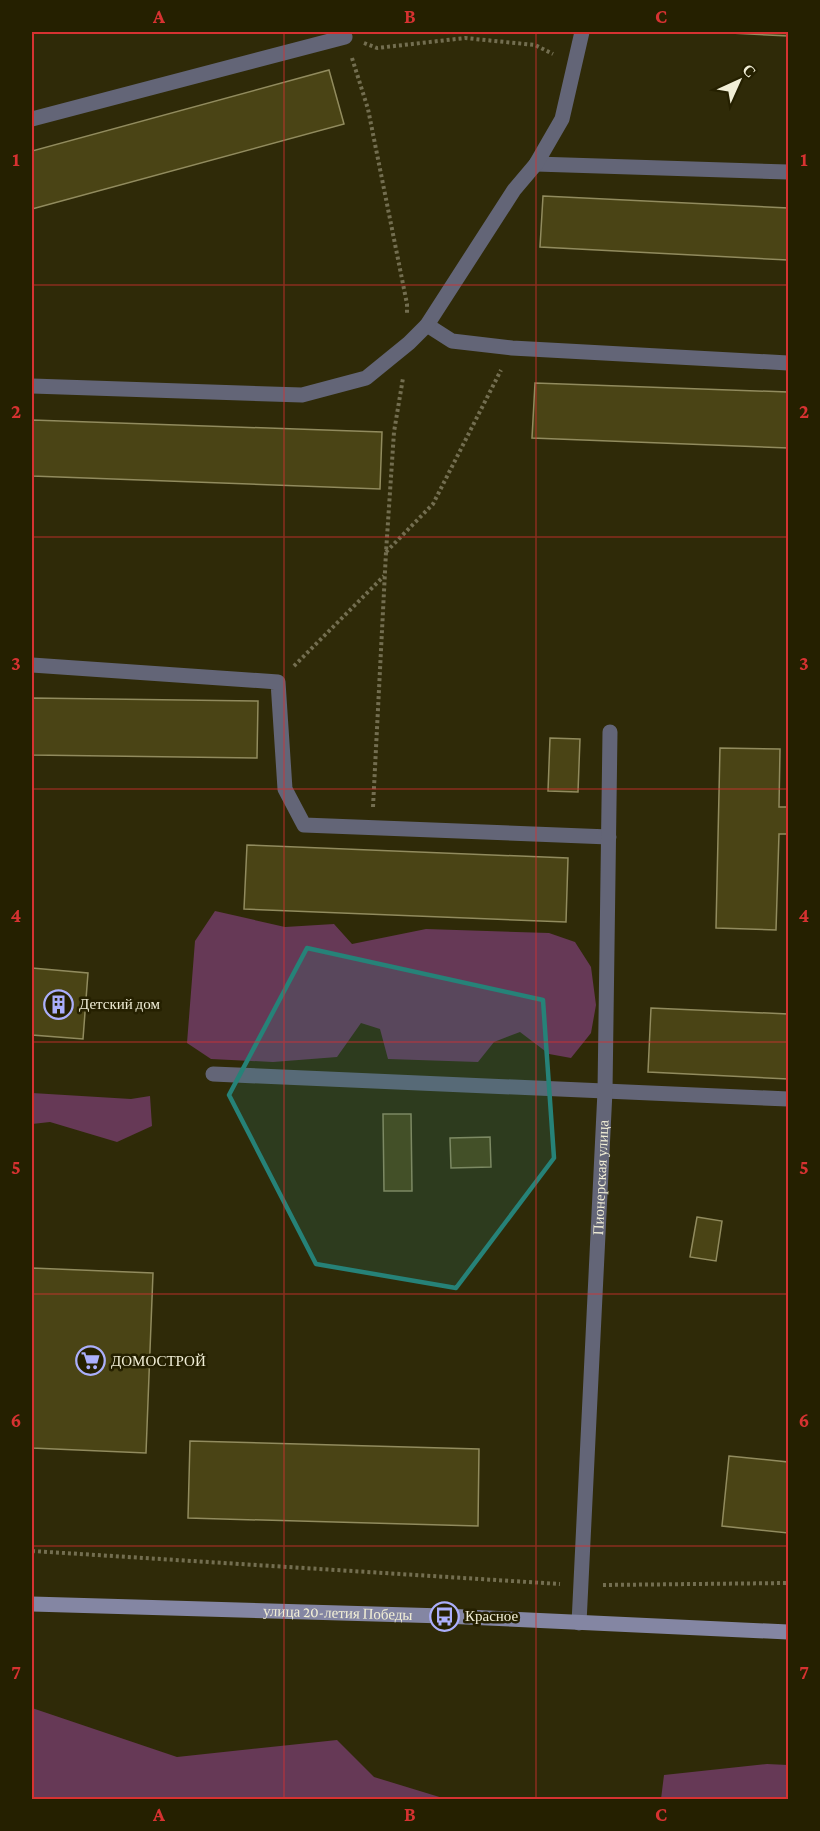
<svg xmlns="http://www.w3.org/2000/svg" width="820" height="1831" font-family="'Crimson Pro',serif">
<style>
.green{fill:#663956}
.building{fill:#4a4415;stroke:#918b5e;stroke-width:1.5}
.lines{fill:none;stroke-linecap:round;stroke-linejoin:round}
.path{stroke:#736e50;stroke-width:4;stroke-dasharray:3 3;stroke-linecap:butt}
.service{stroke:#636577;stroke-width:15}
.minor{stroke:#636577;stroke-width:15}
.secondary{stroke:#8486a3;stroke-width:15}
.marked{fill:#268278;fill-opacity:0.2;stroke:#268278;stroke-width:4.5;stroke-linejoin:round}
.grid{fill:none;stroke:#d73231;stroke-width:1.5;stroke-opacity:0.55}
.labels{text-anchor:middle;stroke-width:5;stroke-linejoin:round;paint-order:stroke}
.poi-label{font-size:15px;fill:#f1eed6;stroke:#252000;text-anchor:start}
.street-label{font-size:15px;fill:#f1eed6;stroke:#252000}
.neatline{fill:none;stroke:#d73231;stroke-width:2}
.grid-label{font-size:20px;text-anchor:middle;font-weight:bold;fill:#d73231}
</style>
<rect width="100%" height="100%" fill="#2f2a08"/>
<!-- green -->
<g class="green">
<polygon points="215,911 285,927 334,924 352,944 426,929 549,933 575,942 591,967 596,1005 591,1033 571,1058 549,1054 520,1032 494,1042 478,1062 388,1059 380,1029 361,1023 337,1057 273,1062 211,1059 187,1043 195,941"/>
<polygon points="32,1093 131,1099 150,1096 152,1126 117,1142 50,1122 32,1124"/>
<polygon points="32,1708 177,1757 337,1740 374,1777 446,1799 32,1799"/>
<polygon points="767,1764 788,1765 788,1799 661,1799 664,1775"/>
</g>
<!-- building -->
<g class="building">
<polygon points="711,32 788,32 788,36"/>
<polygon points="329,70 344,124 32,209 32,151"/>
<polygon points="543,196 788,208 788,260 540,247"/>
<polygon points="535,383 788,392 788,448 532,438"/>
<polygon points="32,420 382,432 380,489 32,476"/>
<polygon points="32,698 258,701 257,758 32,755"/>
<polygon points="550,738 580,739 578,792 548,791"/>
<polygon points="720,748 780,749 779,807 788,807 788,834 779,834 776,930 716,928"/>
<polygon points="247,845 568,858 566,922 244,909"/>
<polygon points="32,968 88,973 83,1039 32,1035"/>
<polygon points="651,1008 788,1014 788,1079 648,1072"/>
<polygon points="383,1114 411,1114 412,1191 384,1191"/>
<polygon points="490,1137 491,1167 451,1168 450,1138"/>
<polygon points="697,1217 722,1221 716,1261 690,1257"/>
<polygon points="32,1268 153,1273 146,1453 32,1448"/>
<polygon points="190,1441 479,1449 478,1526 188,1518"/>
<polygon points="729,1456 788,1462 788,1533 722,1526"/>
</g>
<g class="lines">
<!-- path -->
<g class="path">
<polyline points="364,43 377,48 465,38 535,45 553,54"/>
<polyline points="352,58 368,109 407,304 407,314"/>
<polyline points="386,552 433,504 501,370"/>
<polyline points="294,666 384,576"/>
<polyline points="373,807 386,552 394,432 403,378"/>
<polyline points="32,1551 560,1584"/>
<polyline points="603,1585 788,1583"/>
</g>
<!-- service -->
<g class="service">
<polyline points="32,119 345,37"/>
<polyline points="536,164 788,172"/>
<polyline points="427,325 452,341 512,348 788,363"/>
<polyline points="32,386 302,395 366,378 409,343 427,325 514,190 536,164 562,119 582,32"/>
<polyline points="32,665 278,682 285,789 304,825 609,837"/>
<polyline points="213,1074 788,1099"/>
</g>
<!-- minor -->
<path class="minor" id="s1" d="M 579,1623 L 605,1091 L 610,732"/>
<!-- secondary -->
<path class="secondary" id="s2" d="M 32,1604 L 444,1616 L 788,1632"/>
</g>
<!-- marked area -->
<path class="marked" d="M 307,948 L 543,1000 L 554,1158 L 456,1288 L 316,1264 L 229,1095 Z"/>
<!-- grid -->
<path class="grid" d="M 284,32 L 284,1800M 536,32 L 536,1800M 32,285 L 788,285M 32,537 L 788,537M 32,789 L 788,789M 32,1042 L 788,1042M 32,1294 L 788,1294M 32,1546 L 788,1546"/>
<!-- icons -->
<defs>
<symbol id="building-ring" viewBox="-11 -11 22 22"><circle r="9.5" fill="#252000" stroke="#abaffb" stroke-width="1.5"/><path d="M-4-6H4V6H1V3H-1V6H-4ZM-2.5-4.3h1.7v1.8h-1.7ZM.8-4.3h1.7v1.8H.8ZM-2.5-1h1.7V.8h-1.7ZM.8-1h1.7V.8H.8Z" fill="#abaffb"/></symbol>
<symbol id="supermarket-ring" viewBox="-11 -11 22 22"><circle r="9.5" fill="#252000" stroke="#abaffb" stroke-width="1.5"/><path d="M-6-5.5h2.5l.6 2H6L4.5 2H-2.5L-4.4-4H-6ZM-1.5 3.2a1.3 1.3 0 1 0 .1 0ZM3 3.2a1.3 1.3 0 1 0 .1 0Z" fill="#abaffb"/></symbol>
<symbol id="bus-ring" viewBox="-11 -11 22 22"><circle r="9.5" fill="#252000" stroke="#abaffb" stroke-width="1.5"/><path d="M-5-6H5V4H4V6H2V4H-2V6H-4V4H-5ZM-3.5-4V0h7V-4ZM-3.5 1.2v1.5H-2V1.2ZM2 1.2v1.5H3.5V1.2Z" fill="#abaffb"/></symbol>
</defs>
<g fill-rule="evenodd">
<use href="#building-ring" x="42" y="988" width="33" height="33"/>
<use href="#supermarket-ring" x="74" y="1344" width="33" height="33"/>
<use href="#bus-ring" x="428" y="1600" width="33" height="33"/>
</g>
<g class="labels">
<!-- poi labels -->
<g class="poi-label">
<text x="79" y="1009">Детский дом</text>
<text x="111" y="1366">ДОМОСТРОЙ</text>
<text x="465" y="1621">Красное</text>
</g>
<!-- street labels -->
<g class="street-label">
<text dy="5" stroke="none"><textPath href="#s1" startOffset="446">Пионерская улица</textPath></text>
<text dy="5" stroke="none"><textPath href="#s2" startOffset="306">улица 20-летия Победы</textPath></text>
</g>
</g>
<!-- border -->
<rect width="820" height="1831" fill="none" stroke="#252000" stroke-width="66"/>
<!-- north arrow -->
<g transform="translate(739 81) rotate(45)" stroke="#252000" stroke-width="4.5" paint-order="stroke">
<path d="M0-4.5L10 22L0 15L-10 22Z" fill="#f1eed6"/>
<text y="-9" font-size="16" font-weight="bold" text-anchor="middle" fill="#f1eed6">С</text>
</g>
<rect x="33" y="33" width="754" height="1765" class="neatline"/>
<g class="grid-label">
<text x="159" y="23">A</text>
<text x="410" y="23">B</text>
<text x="661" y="23">C</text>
<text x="16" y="166">1</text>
<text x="804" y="166">1</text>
<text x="16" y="418">2</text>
<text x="804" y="418">2</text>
<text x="16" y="670">3</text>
<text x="804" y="670">3</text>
<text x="16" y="922">4</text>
<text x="804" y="922">4</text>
<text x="16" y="1174">5</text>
<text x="804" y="1174">5</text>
<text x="16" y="1427">6</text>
<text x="804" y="1427">6</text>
<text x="16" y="1679">7</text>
<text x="804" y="1679">7</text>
<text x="159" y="1821">A</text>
<text x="410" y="1821">B</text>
<text x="661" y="1821">C</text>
</g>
</svg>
